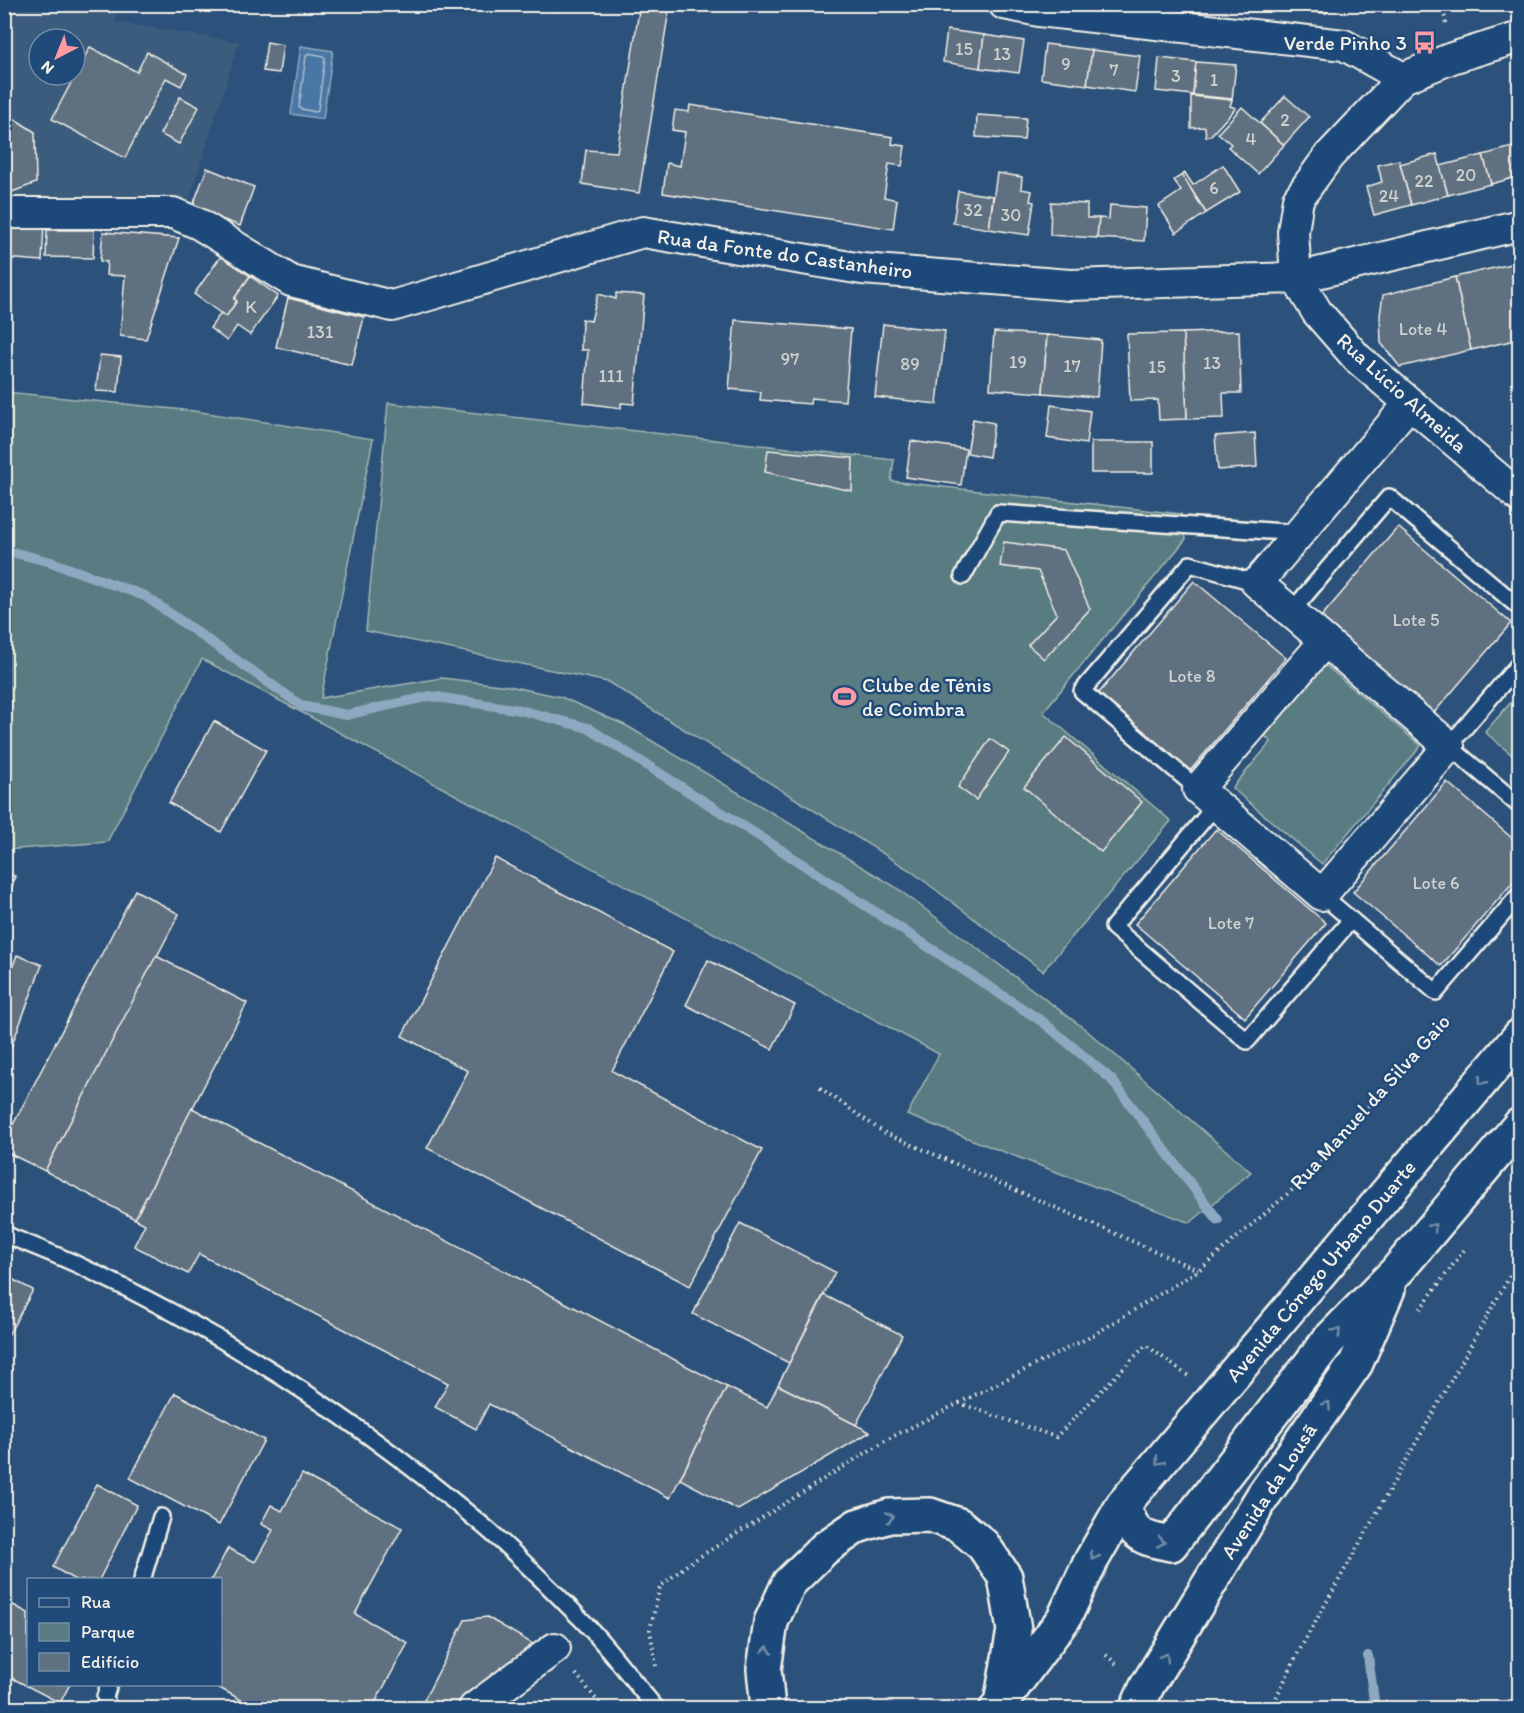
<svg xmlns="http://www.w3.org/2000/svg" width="1524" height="1713" font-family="Itim,sans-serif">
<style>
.built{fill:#3b5b7c;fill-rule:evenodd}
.green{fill:#587c81;stroke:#a6b6b4;stroke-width:1.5}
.water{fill:#4977a5;stroke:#8da8c0;stroke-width:1.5}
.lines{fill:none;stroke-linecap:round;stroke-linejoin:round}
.shore{stroke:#b0c0cd;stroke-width:1.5}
.stream{stroke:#8da8c0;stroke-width:10}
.building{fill:#5f7080;stroke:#f4f1e8;stroke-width:1.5}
.lane-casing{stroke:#f4f1e8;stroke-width:20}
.street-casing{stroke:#f4f1e8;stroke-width:34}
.secondary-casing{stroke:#f4f1e8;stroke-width:38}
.path{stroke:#f4f1e8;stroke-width:4;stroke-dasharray:1.5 4.5;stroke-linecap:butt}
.lane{stroke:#1f4a7a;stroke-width:15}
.street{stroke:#1f4a7a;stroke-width:30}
.secondary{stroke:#1f4a7a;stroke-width:33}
.oneway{stroke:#748da6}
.labels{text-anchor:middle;stroke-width:5;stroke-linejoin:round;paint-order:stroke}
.number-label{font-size:18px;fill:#cfd1ce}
.poi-label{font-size:21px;fill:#f4f1e8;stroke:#1f4a7a;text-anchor:end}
.street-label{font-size:21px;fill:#f4f1e8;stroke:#1f4a7a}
</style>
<rect width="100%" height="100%" fill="#2c527b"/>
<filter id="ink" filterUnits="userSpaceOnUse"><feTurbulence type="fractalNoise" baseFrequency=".0167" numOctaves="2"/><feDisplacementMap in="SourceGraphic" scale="12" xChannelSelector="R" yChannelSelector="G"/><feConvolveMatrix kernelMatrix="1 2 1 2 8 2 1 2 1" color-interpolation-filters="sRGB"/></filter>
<g filter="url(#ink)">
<!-- built -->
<path class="built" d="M 16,4 L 118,5 L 115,22 L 239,42 L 188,204 L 162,195 L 5,199 L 4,7 ZM 39,39 L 75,39 L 75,75 L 39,75 Z"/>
<!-- green -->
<g class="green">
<polygon points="5,392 194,411 373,439 321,698 442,678 509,686 561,697 627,726 894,886 1085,1029 1251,1172 1190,1223 907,1115 939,1054 202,659 107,842 5,850"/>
<polygon points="388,403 894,460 891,481 1181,514 1186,539 1043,712 1171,821 1043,971 911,871 608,682 366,631"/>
<polygon points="1325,665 1421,746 1322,864 1232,788 1271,742 1265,736"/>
<polygon points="1519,693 1519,761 1485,732"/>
</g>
<!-- water -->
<polygon class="water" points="301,46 333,51 323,119 291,114"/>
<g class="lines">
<!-- shore -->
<polygon class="shore" points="309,53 323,56 325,58 318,109 316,112 301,109 299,107 306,56"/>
<!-- stream -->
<g class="stream">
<polyline points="4,550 51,562 145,596 302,706 347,715 430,696 520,710 588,728 781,850 1043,1022 1111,1079 1218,1220"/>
<polyline points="1368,1656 1375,1708"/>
</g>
</g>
<!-- building -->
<g class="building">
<polygon points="515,4 560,4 558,10"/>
<polygon points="640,4 670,4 639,193 582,184 586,150 617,152"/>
<polygon points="1251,4 1289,4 1289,11 1250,8"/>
<polygon points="1289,4 1328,4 1327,13 1289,11"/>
<polygon points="947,30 984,35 980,68 943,62"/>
<polygon points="984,35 1024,41 1019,73 980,68"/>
<polygon points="267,42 283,45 279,73 263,71"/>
<polygon points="1045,44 1092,50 1087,85 1041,79"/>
<polygon points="90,47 137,72 147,52 187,74 181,86 166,78 125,158 52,119"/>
<polygon points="1092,50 1140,56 1135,92 1087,85"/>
<polygon points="1159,58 1196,62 1193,95 1156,91"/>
<polygon points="1196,62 1236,65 1232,99 1193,95"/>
<polygon points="1191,96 1232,100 1230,106 1236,108 1210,136 1206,137 1205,127 1191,128"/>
<polygon points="1285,96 1309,117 1284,145 1260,123"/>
<polygon points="180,97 199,107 179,144 160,134"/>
<polygon points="690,105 893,137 892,144 905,146 902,166 889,164 884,197 897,200 893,229 663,193 667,163 680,166 685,132 672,130 675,110 689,112"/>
<polygon points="1242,107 1284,145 1258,174 1228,147 1231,144 1218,133"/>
<polygon points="4,112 35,132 36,183 12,192 4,191"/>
<polygon points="977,115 1026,118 1024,140 976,137"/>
<polygon points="1520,145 1520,176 1491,184 1483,155"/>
<polygon points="1437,154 1448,195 1411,205 1400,164"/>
<polygon points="1483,155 1491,184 1448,195 1440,166"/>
<polygon points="1399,160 1411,205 1374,215 1366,187 1382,182 1378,165"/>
<polygon points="1223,165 1240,192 1206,213 1182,175 1185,173 1193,185"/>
<polygon points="207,168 254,187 240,226 192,208"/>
<polygon points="997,173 1022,177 1021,189 1032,191 1030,201 1034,202 1029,235 989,229"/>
<polygon points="1182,175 1206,213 1176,233 1159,206 1181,191 1174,180"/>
<polygon points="958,191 993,196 989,229 953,223"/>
<polygon points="1051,202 1087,204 1087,218 1099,218 1097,238 1050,235"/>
<polygon points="1110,205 1146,208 1144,241 1097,238 1099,218 1109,219"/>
<polygon points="4,222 44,225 42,261 4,258"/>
<polygon points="47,230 94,230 93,258 46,257"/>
<polygon points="103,232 179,238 146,339 120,336 125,276 106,275 107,262 100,261"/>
<polygon points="221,256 250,276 234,299 237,301 226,317 194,294"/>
<polygon points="1520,262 1520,339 1471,350 1455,277"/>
<polygon points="250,276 278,296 250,335 237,326 227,341 210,328 221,313 226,317 237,301 234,299"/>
<polygon points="1455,277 1471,350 1400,367 1381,343 1380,315 1383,295"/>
<polygon points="616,293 644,295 634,404 621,403 621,408 584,403 588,350 581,350 582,319 591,321 598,294 616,299"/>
<polygon points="288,298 364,317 352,365 276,347"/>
<polygon points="735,320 851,329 845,401 811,398 810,404 760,400 761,392 729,389"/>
<polygon points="883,324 945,331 937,404 875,397"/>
<polygon points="1239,331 1241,393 1223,393 1224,418 1187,419 1183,333"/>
<polygon points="994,332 1047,335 1043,393 990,389"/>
<polygon points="1183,333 1187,419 1159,420 1158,400 1130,401 1127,334"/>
<polygon points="1047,335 1101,340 1097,397 1043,393"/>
<polygon points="100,355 121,357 118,392 96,391"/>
<polygon points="1051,405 1090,411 1086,444 1047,438"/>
<polygon points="973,419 994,423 989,457 967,453"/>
<polygon points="1255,433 1257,467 1218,470 1215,436"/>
<polygon points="911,441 966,449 961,485 906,477"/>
<rect x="1091" y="442" width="62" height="31"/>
<polygon points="768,450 853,458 852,491 765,472"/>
<polygon points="1398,527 1511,623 1433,714 1321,617"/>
<polygon points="1004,542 1064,550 1090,609 1044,659 1028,645 1057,614 1038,571 1000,566"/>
<polygon points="1194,581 1286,658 1189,772 1098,694"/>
<polygon points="214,721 266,750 221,832 169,803"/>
<polygon points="1066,737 1142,802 1101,852 1024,787"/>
<polygon points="990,739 1009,752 976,800 958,787"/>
<polygon points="1447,782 1520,845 1520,874 1441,966 1353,892"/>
<polygon points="1216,829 1326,923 1245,1018 1135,924"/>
<polygon points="495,858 673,952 612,1071 762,1150 690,1286 427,1148 468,1071 402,1036"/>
<polygon points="4,873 15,876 9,897 4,895"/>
<polygon points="135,890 179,914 45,1171 4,1151 4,1142"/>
<polygon points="17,955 42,965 4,1066 4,990"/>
<polygon points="156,956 247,1003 135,1219 45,1171"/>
<polygon points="708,960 795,1005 772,1049 686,1005"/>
<polygon points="192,1108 727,1387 670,1498 489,1404 476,1429 435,1407 448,1383 199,1254 188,1274 134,1246 145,1224 135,1219"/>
<polygon points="740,1223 835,1272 789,1363 693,1314"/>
<polygon points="4,1275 33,1290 4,1343"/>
<polygon points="824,1295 902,1335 856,1425 778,1385"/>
<polygon points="778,1385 870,1432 738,1510 680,1479 727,1387 767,1407"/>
<polygon points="175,1393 264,1440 219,1525 130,1478"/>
<polygon points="302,1474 402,1528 355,1614 408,1643 372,1708 256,1708 212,1684 220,1684 220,1580 211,1580 228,1548 255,1562 273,1530 261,1524 271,1505 282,1511"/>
<polygon points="97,1484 137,1505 99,1580 75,1580 53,1567"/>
<polygon points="4,1600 28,1613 28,1684 70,1684 60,1703 4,1674"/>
<polygon points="487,1617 538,1647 461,1708 420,1708 465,1620"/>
</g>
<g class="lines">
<defs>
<g id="lane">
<polyline points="963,576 998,513 1300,533"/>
<polyline points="1291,612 1389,497 1520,608"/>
<polyline points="1520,663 1449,746 1520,806"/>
<polyline points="1198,789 1082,691 1190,564 1257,583"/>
<polyline points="1216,805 1113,927 1247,1041 1351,920"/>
<polyline points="1322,895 1436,992 1520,894"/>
<path d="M 4,1234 C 28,1244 52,1253 76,1264 C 223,1332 362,1423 486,1528 C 519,1556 550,1588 580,1618 C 608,1646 631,1679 656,1708"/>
<polyline points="142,1580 161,1517"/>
<polyline points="108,1708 105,1697 109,1684"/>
</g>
<g id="street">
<polyline points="1004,4 1039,11 1344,45 1403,78"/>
<polyline points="1520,37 1452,58 1403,78 1329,156 1298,199 1293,232 1296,278 1317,312 1357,358 1520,497"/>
<polyline points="4,213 173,213 199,224 291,281 392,306 643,232 862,269 1070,285 1296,278 1520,225"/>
<polygon points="1325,641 1449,746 1322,895 1198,789"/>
<polyline points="1325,641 1257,583 1409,404"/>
<polyline points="474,1708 555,1648"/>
</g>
<g id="secondary">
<path d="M 1123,1505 C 1134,1536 1140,1538 1171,1544 L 1329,1340 L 1396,1272 L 1520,1125"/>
<polyline points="768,1708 764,1669 771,1622 789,1583 825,1548 857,1526 889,1516 930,1515 959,1525 983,1545 1005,1577 1014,1630 1002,1698"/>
<polyline points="997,1708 1064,1618 1091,1561 1123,1505 1520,1036"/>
<polyline points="1137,1708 1147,1686 1263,1496 1356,1363 1388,1289"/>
</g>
</defs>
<!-- lane casing -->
<use href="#lane" class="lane-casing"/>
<!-- street casing -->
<use href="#street" class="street-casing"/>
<!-- secondary casing -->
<use href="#secondary" class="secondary-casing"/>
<!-- path -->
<g class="path">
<polyline points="1443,4 1446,25"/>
<polyline points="820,1088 883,1132 1198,1270"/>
<polyline points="1420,1309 1464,1250"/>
<polyline points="959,1403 1090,1337 1199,1270 1305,1179 1447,1016"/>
<polyline points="1106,1655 1118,1665"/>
<polyline points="656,1666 650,1630 660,1587 688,1564 888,1439 959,1403 1056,1437 1146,1345 1188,1376"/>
<polyline points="576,1674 603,1708"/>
<polyline points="1271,1708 1299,1651 1511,1274 1520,1264"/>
</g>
<!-- lane -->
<use href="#lane" class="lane"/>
<!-- street -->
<use href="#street" class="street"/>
<!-- secondary -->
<use href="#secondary" class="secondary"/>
</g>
<!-- one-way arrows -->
<defs><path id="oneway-chevron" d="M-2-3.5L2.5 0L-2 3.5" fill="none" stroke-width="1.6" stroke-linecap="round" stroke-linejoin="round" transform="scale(1.5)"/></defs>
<g class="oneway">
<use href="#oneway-chevron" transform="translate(1482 1081) rotate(130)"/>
<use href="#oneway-chevron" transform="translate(1433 1227) rotate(-50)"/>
<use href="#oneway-chevron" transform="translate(1337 1332) rotate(-46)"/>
<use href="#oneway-chevron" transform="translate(1327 1405) rotate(-55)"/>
<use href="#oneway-chevron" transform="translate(1159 1461) rotate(130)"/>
<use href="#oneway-chevron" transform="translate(890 1517) rotate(-9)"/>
<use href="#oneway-chevron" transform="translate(1161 1542) rotate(10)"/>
<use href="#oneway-chevron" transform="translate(1094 1556) rotate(119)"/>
<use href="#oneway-chevron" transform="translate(767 1650) rotate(-82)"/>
<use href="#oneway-chevron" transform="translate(1165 1657) rotate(-59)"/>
</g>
</g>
<!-- icons -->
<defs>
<symbol id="bus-bare" viewBox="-9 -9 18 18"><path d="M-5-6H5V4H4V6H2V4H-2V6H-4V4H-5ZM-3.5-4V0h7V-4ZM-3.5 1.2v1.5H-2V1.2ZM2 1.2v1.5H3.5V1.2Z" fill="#ff9aa2" stroke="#1f4a7a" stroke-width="2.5" paint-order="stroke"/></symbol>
<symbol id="stadium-bare" viewBox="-9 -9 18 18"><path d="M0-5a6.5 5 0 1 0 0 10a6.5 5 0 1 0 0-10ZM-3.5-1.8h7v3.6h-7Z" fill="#ff9aa2" stroke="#1f4a7a" stroke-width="2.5" paint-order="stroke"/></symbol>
</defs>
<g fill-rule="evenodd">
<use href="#bus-bare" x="1408" y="26" width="33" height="33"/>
<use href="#stadium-bare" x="828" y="680" width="33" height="33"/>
</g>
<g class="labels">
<!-- number labels -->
<g class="number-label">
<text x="964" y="55">15</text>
<text x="1002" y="60">13</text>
<text x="1066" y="70">9</text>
<text x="1114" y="76">7</text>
<text x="1176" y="82">3</text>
<text x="1214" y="86">1</text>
<text x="1285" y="126">2</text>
<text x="1251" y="145">4</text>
<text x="1466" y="181">20</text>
<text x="1424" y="187">22</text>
<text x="1214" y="194">6</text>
<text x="1389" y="202">24</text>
<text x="973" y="216">32</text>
<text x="1011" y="221">30</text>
<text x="251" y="313">K</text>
<text x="1423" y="335">Lote 4</text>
<text x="320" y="338">131</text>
<text x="790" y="365">97</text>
<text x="1018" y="368">19</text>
<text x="1212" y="369">13</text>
<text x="910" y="370">89</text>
<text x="1072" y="372">17</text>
<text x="1157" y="373">15</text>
<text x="611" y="382">111</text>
<text x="1416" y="626">Lote 5</text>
<text x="1192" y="682">Lote 8</text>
<text x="1436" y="889">Lote 6</text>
<text x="1231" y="929">Lote 7</text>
</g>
<!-- poi labels -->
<g class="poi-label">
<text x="1407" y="50">Verde Pinho 3</text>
<text x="862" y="692" text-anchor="start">Clube de Ténis<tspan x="862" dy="24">de Coimbra</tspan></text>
</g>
<!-- street labels -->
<g class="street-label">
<text transform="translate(785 254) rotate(8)" y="7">Rua da Fonte do Castanheiro</text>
<text transform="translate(1402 393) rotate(42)" y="7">Rua Lúcio Almeida</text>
<text transform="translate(1370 1102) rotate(-48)" y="7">Rua Manuel da Silva Gaio</text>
<text transform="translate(1321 1271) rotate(-50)" y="7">Avenida Cónego Urbano Duarte</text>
<text transform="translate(1269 1491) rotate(-57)" y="7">Avenida da Lousã</text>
</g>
</g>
<!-- margin -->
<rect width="1524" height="1713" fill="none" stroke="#1f4a7a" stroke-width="24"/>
<rect x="12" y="12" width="1500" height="1689" fill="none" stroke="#f4f1e8" stroke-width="2" filter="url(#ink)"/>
<!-- legend -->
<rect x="27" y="1578" width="195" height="108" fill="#1f4a7a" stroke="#748da6" stroke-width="1.5"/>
<rect x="39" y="1598" width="30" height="9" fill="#1f4a7a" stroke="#748da6" stroke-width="1.5"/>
<text x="81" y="1608" font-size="18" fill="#f4f1e8">Rua</text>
<rect x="39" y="1623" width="30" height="18" fill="#587c81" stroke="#748da6" stroke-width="1.5"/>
<text x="81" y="1638" font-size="18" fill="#f4f1e8">Parque</text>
<rect x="39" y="1653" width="30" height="18" fill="#5f7080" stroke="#748da6" stroke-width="1.5"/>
<text x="81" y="1668" font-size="18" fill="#f4f1e8">Edifício</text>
<!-- north arrow -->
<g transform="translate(57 57) rotate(222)"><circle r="28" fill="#1f4a7a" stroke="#748da6" stroke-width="1.5"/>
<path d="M0-4.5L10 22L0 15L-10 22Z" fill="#ff9aa2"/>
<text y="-9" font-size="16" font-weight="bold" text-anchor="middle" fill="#f4f1e8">N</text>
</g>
</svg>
